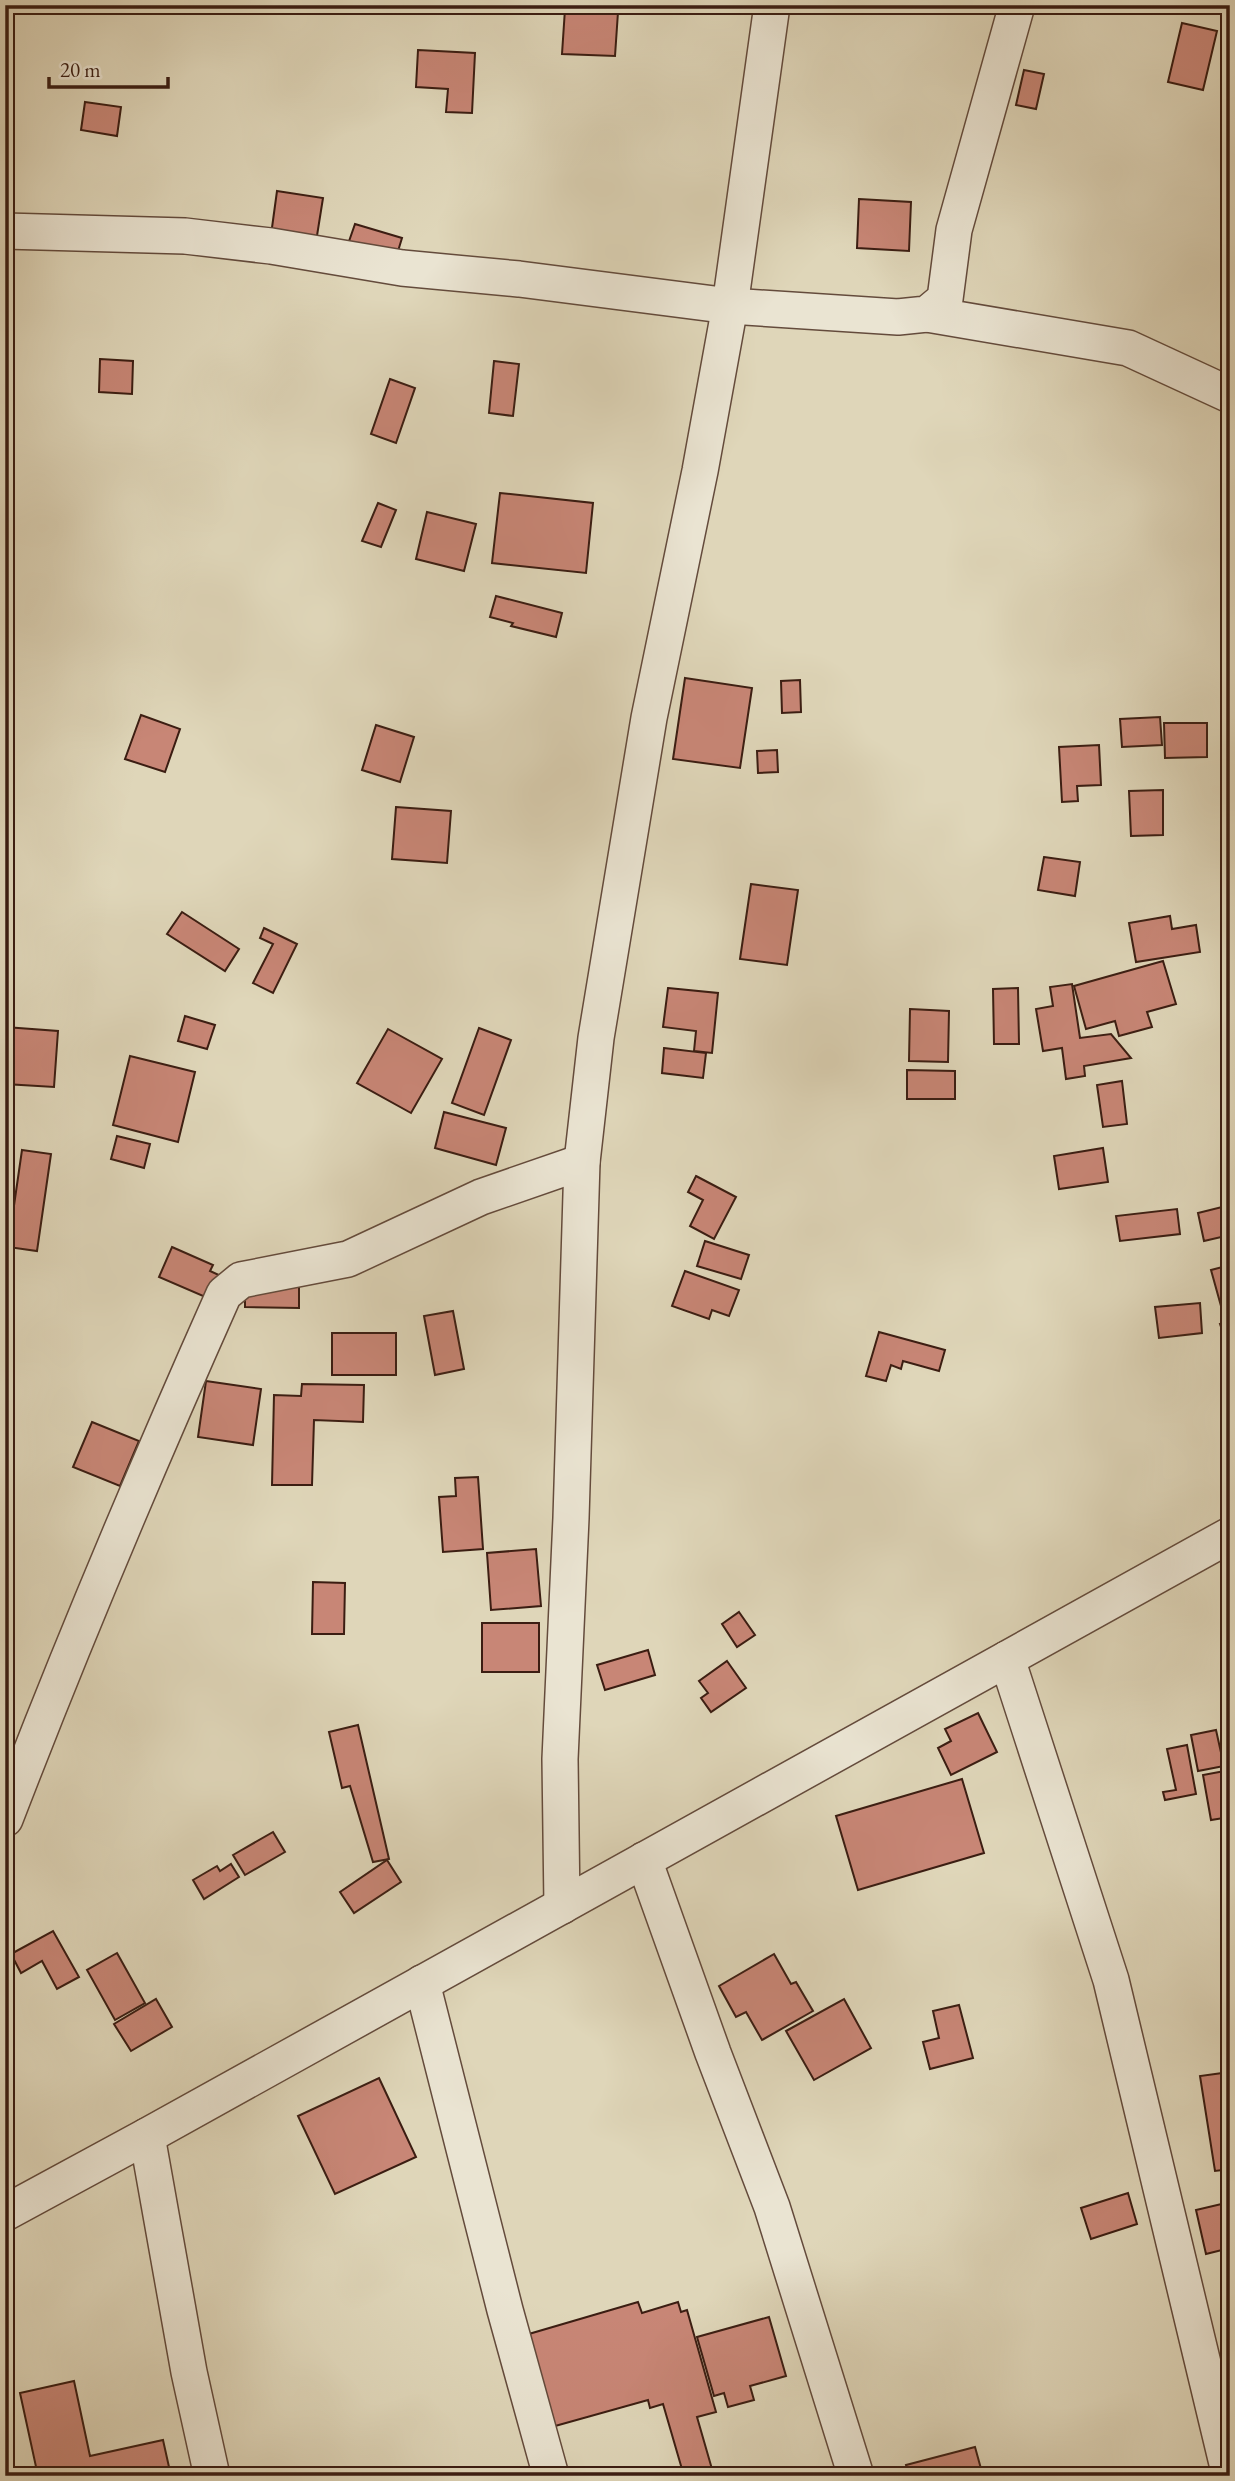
<svg xmlns="http://www.w3.org/2000/svg" width="1235" height="2481" font-family="'EB Garamond',serif">
<style>
.building{fill:#c88676;stroke:#3b1d12;stroke-width:2}
.lines{fill:none;stroke-linecap:round;stroke-linejoin:round}
.minor-casing{stroke:#644b3c;stroke-width:38}
.minor{stroke:#eae4d2;stroke-width:35}
</style>
<rect width="100%" height="100%" fill="#dfd6b9"/>
<filter id="stains"><feTurbulence type="fractalNoise" baseFrequency=".00286" numOctaves="4"/><feColorMatrix values="0 0 0 0 .2 0 0 0 0 .09 0 0 0 0 .02 0 0 0 .5 -.17"/></filter>
<radialGradient id="worn" r=".72"><stop offset=".6" stop-color="#630" stop-opacity="0"/><stop offset="1" stop-color="#630" stop-opacity=".3"/></radialGradient>
<!-- building -->
<g class="building">
<polygon points="565,9 618,12 615,56 562,54"/>
<polygon points="1182,23 1217,31 1203,90 1168,82"/>
<polygon points="418,50 475,53 472,113 446,112 448,89 416,87"/>
<polygon points="1024,70 1044,74 1036,109 1016,105"/>
<polygon points="85,102 121,107 117,136 81,130"/>
<polygon points="277,191 323,198 316,242 271,235"/>
<polygon points="859,199 911,202 909,251 857,248"/>
<polygon points="355,224 402,238 395,261 347,247"/>
<polygon points="100,359 133,361 132,394 99,392"/>
<polygon points="494,361 519,364 513,416 489,413"/>
<polygon points="390,379 415,388 396,443 371,434"/>
<polygon points="500,493 593,503 586,573 492,563"/>
<polygon points="378,503 396,510 381,547 362,541"/>
<polygon points="427,512 476,524 464,571 416,559"/>
<polygon points="496,596 562,613 556,637 511,626 513,623 490,617"/>
<polygon points="685,678 752,688 740,768 673,759"/>
<polygon points="800,680 801,712 782,713 781,681"/>
<polygon points="141,715 180,729 165,772 125,759"/>
<polygon points="1160,717 1162,745 1122,747 1120,719"/>
<polygon points="1164,723 1207,723 1207,757 1165,758"/>
<polygon points="376,725 414,737 400,782 362,770"/>
<polygon points="1099,745 1101,785 1077,786 1078,801 1062,802 1059,747"/>
<polygon points="777,750 778,772 758,773 757,751"/>
<polygon points="1163,790 1163,835 1131,836 1129,791"/>
<polygon points="396,807 451,811 447,863 392,859"/>
<polygon points="1044,857 1080,862 1075,896 1038,890"/>
<polygon points="751,884 798,890 787,965 740,959"/>
<polygon points="182,912 239,949 225,971 167,934"/>
<polygon points="1170,916 1172,929 1196,925 1200,952 1136,962 1129,923"/>
<polygon points="264,928 297,944 273,993 253,983 273,944 260,938"/>
<polygon points="1163,961 1176,1004 1147,1012 1152,1027 1119,1036 1115,1021 1086,1029 1074,986"/>
<polygon points="1072,984 1080,1038 1111,1034 1131,1058 1084,1066 1085,1076 1066,1079 1062,1048 1043,1051 1036,1009 1053,1006 1050,987"/>
<polygon points="668,988 718,993 712,1053 694,1051 696,1031 663,1027"/>
<polygon points="1018,988 1019,1044 994,1044 993,989"/>
<polygon points="910,1009 949,1011 948,1062 909,1061"/>
<polygon points="185,1016 215,1025 207,1049 178,1041"/>
<polygon points="5,1027 58,1031 54,1087 5,1084"/>
<polygon points="479,1028 511,1040 484,1115 452,1103"/>
<polygon points="388,1029 442,1059 411,1113 357,1083"/>
<polygon points="664,1048 706,1053 703,1078 662,1073"/>
<polygon points="130,1056 195,1072 178,1142 113,1125"/>
<polygon points="907,1070 955,1071 955,1099 907,1099"/>
<polygon points="1122,1081 1127,1124 1103,1127 1097,1085"/>
<polygon points="444,1112 506,1128 496,1165 435,1148"/>
<polygon points="117,1136 150,1144 144,1168 111,1159"/>
<polygon points="1103,1148 1108,1182 1059,1189 1054,1156"/>
<polygon points="22,1150 51,1154 37,1251 8,1247"/>
<polygon points="696,1176 736,1197 714,1239 690,1226 703,1200 688,1192"/>
<polygon points="1230,1205 1230,1235 1204,1241 1198,1213"/>
<polygon points="1177,1209 1180,1234 1120,1241 1116,1216"/>
<polygon points="705,1241 749,1255 741,1279 697,1266"/>
<polygon points="172,1247 213,1265 210,1271 221,1276 210,1299 159,1277"/>
<polygon points="1230,1265 1230,1304 1221,1306 1211,1270"/>
<polygon points="685,1271 739,1290 729,1316 712,1310 709,1319 672,1306"/>
<polygon points="245,1283 299,1285 299,1308 245,1307"/>
<polygon points="5,1289 13,1291 5,1330"/>
<polygon points="1200,1303 1202,1333 1159,1338 1155,1307"/>
<polygon points="453,1311 464,1369 435,1375 424,1316"/>
<polygon points="1230,1321 1230,1354 1220,1324"/>
<polygon points="879,1332 945,1350 939,1371 903,1361 901,1369 891,1365 886,1381 866,1376"/>
<rect x="332" y="1333" width="64" height="42"/>
<polygon points="206,1381 261,1389 253,1445 198,1437"/>
<polygon points="302,1384 364,1385 363,1422 314,1420 312,1485 272,1485 274,1395 301,1396"/>
<polygon points="92,1422 139,1441 120,1486 73,1467"/>
<polygon points="478,1477 483,1549 443,1552 439,1497 456,1496 455,1478"/>
<polygon points="536,1549 541,1606 491,1610 487,1553"/>
<polygon points="313,1582 345,1583 344,1634 312,1634"/>
<polygon points="739,1612 755,1635 737,1647 722,1624"/>
<rect x="482" y="1623" width="57" height="49"/>
<polygon points="648,1650 655,1675 605,1690 597,1665"/>
<polygon points="727,1661 746,1688 711,1712 701,1698 708,1693 699,1681"/>
<polygon points="978,1713 997,1752 951,1775 938,1748 951,1741 945,1729"/>
<polygon points="358,1725 389,1859 373,1862 350,1786 342,1788 329,1732"/>
<polygon points="1216,1730 1224,1766 1198,1771 1191,1735"/>
<polygon points="1187,1745 1196,1794 1165,1800 1163,1792 1176,1790 1167,1749"/>
<polygon points="1230,1770 1230,1817 1211,1820 1203,1775"/>
<polygon points="962,1779 984,1853 858,1890 836,1816"/>
<polygon points="273,1832 285,1852 245,1875 233,1855"/>
<polygon points="387,1860 401,1882 354,1913 340,1892"/>
<polygon points="231,1864 239,1877 204,1899 193,1880 217,1866 220,1871"/>
<polygon points="53,1931 79,1977 57,1989 42,1961 21,1973 11,1954"/>
<polygon points="117,1953 145,2003 115,2020 87,1970"/>
<polygon points="774,1954 791,1984 796,1982 813,2011 762,2040 746,2012 736,2017 719,1986"/>
<polygon points="156,1999 172,2027 131,2051 114,2024"/>
<polygon points="844,1999 871,2048 814,2080 786,2031"/>
<polygon points="959,2005 973,2058 930,2069 923,2042 939,2038 933,2011"/>
<polygon points="1230,2072 1230,2169 1215,2171 1200,2076"/>
<polygon points="379,2078 416,2157 335,2194 298,2116"/>
<polygon points="1128,2193 1137,2224 1091,2239 1081,2208"/>
<polygon points="1230,2202 1230,2248 1206,2254 1196,2210"/>
<polygon points="638,2302 642,2313 678,2302 681,2312 687,2310 716,2412 697,2417 714,2476 684,2476 663,2404 650,2408 648,2400 548,2428 522,2336"/>
<polygon points="769,2317 786,2376 750,2386 754,2400 728,2407 724,2393 714,2396 697,2337"/>
<polygon points="74,2381 90,2456 163,2440 171,2476 64,2476 63,2473 38,2476 20,2393"/>
<polygon points="975,2447 983,2476 909,2476 906,2465"/>
</g>
<g class="lines">
<defs>
<g id="minor">
<polyline points="5,231 185,236 271,246 402,268 519,279 730,306 898,317 927,314 945,299 954,230 1017,5"/>
<polyline points="927,314 1128,348 1230,395"/>
<polyline points="1007,1659 1111,1980 1230,2476"/>
<path d="M 5,1819 C 73,1642 147,1467 224,1294 L 241,1280 L 348,1259 L 481,1197 L 582,1162"/>
<polyline points="644,1860 713,2053 772,2207 856,2476"/>
<polyline points="562,1906 560,1759 571,1518 582,1162 596,1038 649,718 700,471 730,306 772,5"/>
<polyline points="422,1983 505,2310 551,2476"/>
<polyline points="147,2136 189,2372 212,2476"/>
<polyline points="5,2213 147,2136 1230,1535"/>
</g>
</defs>
<!-- minor casing -->
<use href="#minor" class="minor-casing"/>
<!-- minor -->
<use href="#minor" class="minor"/>
</g>
<!-- margin -->
<rect width="1235" height="2481" fill="none" stroke="#dfd6b9" stroke-width="28"/>
<rect x="7" y="7" width="1221" height="2467" fill="none" stroke="#3b1d12" stroke-width="3.5"/>
<rect x="14" y="14" width="1207" height="2453" fill="none" stroke="#3b1d12" stroke-width="2"/>
<!-- scale -->
<path d="M49 77v10h119v-10" fill="none" stroke="#3b1d12" stroke-width="3.5"/>
<text x="60" y="77" font-size="21" fill="#3b1d12" stroke="#eae4d2" stroke-width="5" paint-order="stroke">20 m</text>
<rect width="100%" height="100%" filter="url(#stains)"/>
<rect width="100%" height="100%" fill="url(#worn)"/>
</svg>
